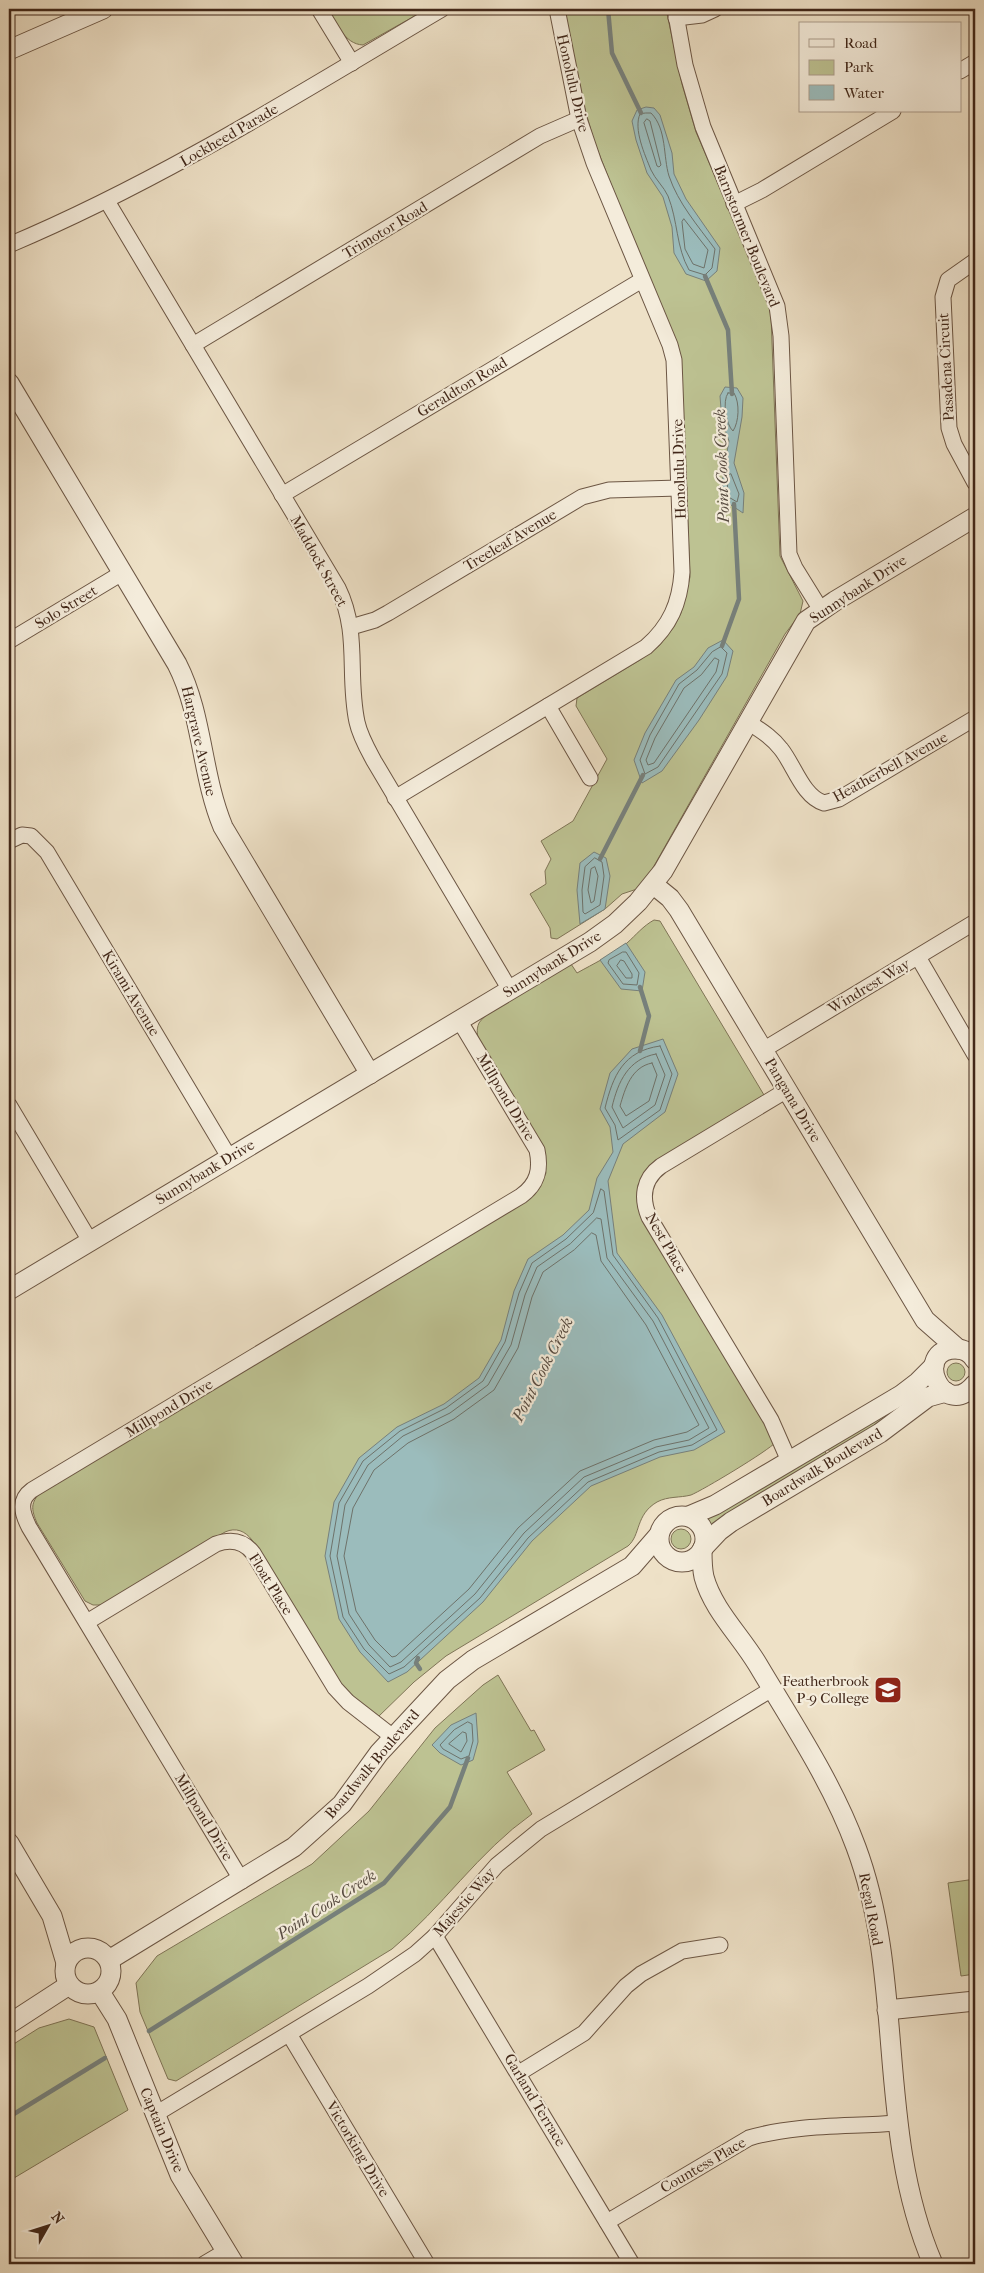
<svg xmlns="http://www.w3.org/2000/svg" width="984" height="2273" font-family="'IM FELL French Canon',serif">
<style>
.green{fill:#bdc292;stroke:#7f7456}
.water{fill:#9bbcbc;stroke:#77807b}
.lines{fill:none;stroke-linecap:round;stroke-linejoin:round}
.shore{stroke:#6e726a;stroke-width:1}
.stream{stroke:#77807b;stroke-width:4.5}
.minor-casing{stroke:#6c5644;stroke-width:17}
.tertiary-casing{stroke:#6c5644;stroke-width:21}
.minor{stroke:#f4ecdb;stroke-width:15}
.tertiary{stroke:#f4ecdb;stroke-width:19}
.labels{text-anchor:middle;stroke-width:4.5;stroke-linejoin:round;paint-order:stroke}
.street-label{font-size:15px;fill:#412719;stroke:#f4ecdb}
.poi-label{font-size:15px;fill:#412719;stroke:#f4ecdb;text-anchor:end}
.water-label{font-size:16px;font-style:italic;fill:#584c42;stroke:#f4ecdb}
</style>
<rect width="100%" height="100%" fill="#eee1c7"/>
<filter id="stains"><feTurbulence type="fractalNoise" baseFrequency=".004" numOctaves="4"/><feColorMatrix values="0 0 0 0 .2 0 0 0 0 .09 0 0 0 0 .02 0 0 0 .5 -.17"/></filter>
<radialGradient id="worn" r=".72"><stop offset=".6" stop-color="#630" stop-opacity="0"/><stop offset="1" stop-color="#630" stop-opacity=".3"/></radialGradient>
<!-- green -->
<g class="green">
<path d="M 328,9 L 427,9 L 363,45 C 344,44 337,23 328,9 Z"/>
<polygon points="564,9 666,9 682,84 696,132 764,290 771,315 780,556 803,601 800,614 785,634 650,873 637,889 622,894 605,909 557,939 551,938 550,928 530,894 546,884 545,871 551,859 541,841 573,821 607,759 576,706 577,698 640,660 659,646 674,627 681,613 690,577 681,362 594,141 579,88"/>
<path d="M 654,920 L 660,921 L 764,1095 L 650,1166 L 638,1185 L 638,1207 L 776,1442 C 768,1451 703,1490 691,1495 C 680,1498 668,1496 657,1502 C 635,1515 641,1535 628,1546 L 446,1656 L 414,1682 L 378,1717 L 345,1690 L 332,1672 L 252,1540 C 245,1531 236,1527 225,1532 L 103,1605 L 93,1605 L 85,1601 L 37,1523 C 32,1511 30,1504 39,1494 L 535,1194 L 546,1173 L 544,1151 L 480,1042 C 477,1036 476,1030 479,1023 C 487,1009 553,975 571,964 L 577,973 C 593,964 612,955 627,943 C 636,935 643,926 654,920 Z"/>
<circle cx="956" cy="1372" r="9"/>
<polygon points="927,1382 931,1390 831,1454 827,1447"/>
<polygon points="823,1449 828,1456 711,1530 704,1518"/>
<circle cx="681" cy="1539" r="10"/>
<path d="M 498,1675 L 531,1731 L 534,1730 L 545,1750 L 507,1772 L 532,1814 C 478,1852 442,1908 392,1949 L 176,2081 L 168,2079 L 140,2012 L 136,1983 L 157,1956 L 312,1864 L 369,1811 L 435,1728 L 483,1685 Z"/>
<polygon points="975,1879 975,1974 961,1976 948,1883"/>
<polygon points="69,2019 94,2027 128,2110 9,2181 9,2047 39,2028"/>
</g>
<!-- water -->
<g class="water">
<polygon points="646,107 654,108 660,115 672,153 674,174 686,199 720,248 717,271 706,281 686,274 674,253 672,227 663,197 647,173 636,140 632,121 637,110"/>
<polygon points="725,387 737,388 743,398 742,417 734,463 744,493 743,513 722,499 723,474 729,441 722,422 720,396"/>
<polygon points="723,640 733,651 727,676 699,720 662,771 642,783 634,760 645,733 676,680 694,667 708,648"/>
<polygon points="594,852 606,858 610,876 605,909 580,924 577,890 580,863"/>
<polygon points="626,943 645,972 642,991 621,989 600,960"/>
<polygon points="663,1039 678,1074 665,1112 623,1144 608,1181 617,1253 662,1315 725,1432 694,1450 660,1457 591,1486 532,1541 483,1602 407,1672 388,1682 360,1652 339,1619 325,1556 334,1502 359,1458 397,1427 444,1404 479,1378 501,1340 514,1291 528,1259 563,1235 589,1210 597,1178 613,1152 610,1127 600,1109 610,1073 632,1049"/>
<polygon points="476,1713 478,1742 473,1760 461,1765 440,1753 432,1745 451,1725"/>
</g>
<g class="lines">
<!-- shore -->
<g class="shore">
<path d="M 646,113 L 651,113 C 667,129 663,157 669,176 C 678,203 698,226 715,249 L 712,268 L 705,275 L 689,270 C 676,247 678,221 668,196 C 664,187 655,179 651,170 C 645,155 633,129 640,114 Z"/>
<polygon points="647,119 650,121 661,165 659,167 657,166 644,123"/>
<polygon points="684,219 708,250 704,268 693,264 685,249 682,222"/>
<path d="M 728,393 L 734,393 C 740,403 739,422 733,431 C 726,425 722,401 728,393 Z"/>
<polygon points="731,474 739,494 737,502 727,496 728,476"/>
<polygon points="721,647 727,653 722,674 658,767 645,774 640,760 650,735 679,684 697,670 712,652"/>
<polygon points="715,658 719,660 716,672 654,763 648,765 646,760 655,738 684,688 701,675"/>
<polygon points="595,858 602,862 604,876 600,905 585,914 583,912 582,890 585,867"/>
<polygon points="595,867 598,876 594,901 591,903 588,890 591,869"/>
<polygon points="623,952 626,952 639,973 637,985 623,984 608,963 609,960"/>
<polygon points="621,960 624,961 632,974 632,978 626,978 617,966"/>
<path d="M 660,1046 L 672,1074 L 660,1110 L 618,1140 L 615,1125 L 605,1108 C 613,1076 623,1051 660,1046 Z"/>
<path d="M 656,1054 L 665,1075 L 655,1105 L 623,1128 L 612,1107 C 618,1082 628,1059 656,1054 Z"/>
<path d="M 652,1063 L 657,1075 L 649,1101 L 626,1116 L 620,1106 C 625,1089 631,1067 652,1063 Z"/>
<polygon points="601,1189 604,1191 613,1255 658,1318 717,1430 692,1445 659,1452 588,1482 528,1538 480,1598 404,1667 389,1674 364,1649 343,1617 330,1556 339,1503 363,1461 400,1431 446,1408 483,1381 505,1342 519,1293 532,1263 566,1239 593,1213"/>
<polygon points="597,1218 601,1219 607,1258 653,1321 709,1428 689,1440 656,1447 584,1477 524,1533 475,1594 401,1662 390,1667 369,1645 349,1614 337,1556 345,1505 368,1465 403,1436 450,1413 488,1385 511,1345 525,1295 537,1267 570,1244"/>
<polygon points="592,1233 596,1235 601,1261 646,1325 699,1425 687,1432 654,1440 580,1471 518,1528 469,1589 396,1656 392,1657 375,1640 356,1611 344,1556 353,1508 374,1470 408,1443 454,1419 494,1390 518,1348 532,1297 543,1272 574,1250"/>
<polygon points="468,1722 472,1724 473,1741 469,1756 461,1759 443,1749 440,1745 454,1730"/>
<polygon points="463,1732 466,1733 467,1741 461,1752 449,1744"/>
</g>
<!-- stream -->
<g class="stream">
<polyline points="608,9 612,53 641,113"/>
<polyline points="705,276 728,330 732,394"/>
<polyline points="722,646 739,599 734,504"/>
<polyline points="600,859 643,775"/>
<polyline points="640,1051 649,1016 640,987"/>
<polyline points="418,1658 416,1663 420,1669"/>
<polyline points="149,2031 384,1883 450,1807 468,1758"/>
<polyline points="9,2117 105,2058"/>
</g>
<defs>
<g id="minor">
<polyline points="319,9 352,63"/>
<polyline points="675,9 685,65 703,127 777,306 781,336 789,554 795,568 821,610"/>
<polyline points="676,18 702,15 715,9"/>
<polyline points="960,71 975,62"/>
<path d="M 107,201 L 338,588 C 360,633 347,675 357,722 C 360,736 367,748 374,761 L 510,990"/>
<polyline points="734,204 762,190 893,111"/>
<path d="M 9,245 C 161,181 300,93 442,9"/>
<polyline points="975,261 948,280 943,297 949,428 954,444 975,483"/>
<polyline points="193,345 540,136 579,119"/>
<polyline points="282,495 642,280"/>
<polyline points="351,627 375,620 388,613 582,497 609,490 679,488"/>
<polyline points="9,641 122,573"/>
<polyline points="548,706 590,778"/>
<path d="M 748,722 C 760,730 772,737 781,749 C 794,765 803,797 824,803 L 839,799 L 975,718"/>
<path d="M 395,798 L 646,647 C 670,626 680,603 682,572 L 674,360 L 670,345 L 594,163 L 579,119 L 557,9"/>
<polyline points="9,841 22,835 31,836 47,852 229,1157"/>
<polyline points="918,957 975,1055"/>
<polyline points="763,1050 975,922"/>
<path d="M 787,1090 L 661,1166 C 643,1179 641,1198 649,1217 L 771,1420 L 789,1461"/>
<polyline points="9,1105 90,1241"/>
<path d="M 87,1622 L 216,1544 C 230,1539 243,1540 253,1553 L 335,1688 L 348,1702 L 393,1737"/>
<path d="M 242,1881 L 29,1527 C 22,1513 18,1500 32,1490 L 521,1196 C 538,1184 541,1169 537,1150 L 459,1020"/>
<polyline points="435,1936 632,2264"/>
<polyline points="289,2034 427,2264"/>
<polyline points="519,2073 584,2033 626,1986 641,1974 682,1951 720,1945"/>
<polyline points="154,2115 368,1986 415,1954 435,1936 497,1865 541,1829 772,1689"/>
<path d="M 607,2222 L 749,2138 C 796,2124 848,2127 897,2123"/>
<polyline points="204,2264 226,2251"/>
</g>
<g id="tertiary">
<polyline points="9,50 103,9"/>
<path d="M 9,383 L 177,664 C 203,715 201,774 223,827 L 370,1074"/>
<polyline points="654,885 670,898 679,910 925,1320 958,1349"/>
<polyline points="9,1290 590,942 615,924 638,902 663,871 806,621 835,601 975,517"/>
<path d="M 975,1360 C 971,1353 964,1349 956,1349 C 911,1349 943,1423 975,1384"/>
<circle cx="682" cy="1539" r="23"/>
<polyline points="689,1516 715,1505 901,1395 918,1382 934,1366"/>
<polyline points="703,1548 719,1531 731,1522 880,1433 928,1397 946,1392"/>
<path d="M 702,1550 C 702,1559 702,1568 704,1577 C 713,1610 741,1636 758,1665 C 793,1724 832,1782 856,1847 C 906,1981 875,2129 933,2264"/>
<polyline points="9,1843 52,1916 66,1963"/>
<circle cx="88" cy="1971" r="23"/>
<polyline points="109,1960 294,1847 342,1804 379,1753 447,1680 473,1660 632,1566 658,1536"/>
<polyline points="100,1992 117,2019 180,2175 234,2264"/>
<polyline points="887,2010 975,2001"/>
<polyline points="9,2024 69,1985"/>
</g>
</defs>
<!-- minor casing -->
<use href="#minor" class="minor-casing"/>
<!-- tertiary casing -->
<use href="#tertiary" class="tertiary-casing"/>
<!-- minor -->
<use href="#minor" class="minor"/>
<!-- tertiary -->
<use href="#tertiary" class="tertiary"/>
</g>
<!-- icons -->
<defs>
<symbol id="school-square" viewBox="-11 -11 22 22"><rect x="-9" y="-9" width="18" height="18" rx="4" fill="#8f2418" stroke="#f4ecdb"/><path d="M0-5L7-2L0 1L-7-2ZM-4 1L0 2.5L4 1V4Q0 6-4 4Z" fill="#fff"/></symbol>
</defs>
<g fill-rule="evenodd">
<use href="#school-square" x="872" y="1674" width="32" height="32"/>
</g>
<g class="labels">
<!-- street labels -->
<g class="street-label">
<text transform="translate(573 83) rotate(77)" y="5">Honolulu Drive</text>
<text transform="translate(229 135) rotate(-30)" y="5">Lockheed Parade</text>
<text transform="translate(385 230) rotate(-31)" y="5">Trimotor Road</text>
<text transform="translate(747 236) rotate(68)" y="5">Barnstormer Boulevard</text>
<text transform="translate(946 367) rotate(-93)" y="5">Pasadena Circuit</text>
<text transform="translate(462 387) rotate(-31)" y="5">Geraldton Road</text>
<text transform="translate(679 469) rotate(-92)" y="5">Honolulu Drive</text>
<text transform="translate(510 540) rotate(-31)" y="5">Treeleaf Avenue</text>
<text transform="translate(319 561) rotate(61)" y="5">Maddock Street</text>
<text transform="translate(858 589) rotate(-33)" y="5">Sunnybank Drive</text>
<text transform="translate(66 607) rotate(-31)" y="5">Solo Street</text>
<text transform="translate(199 741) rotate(77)" y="5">Hargrave Avenue</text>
<text transform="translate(890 767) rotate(-29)" y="5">Heatherbell Avenue</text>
<text transform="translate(552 964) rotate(-32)" y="5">Sunnybank Drive</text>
<text transform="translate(869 986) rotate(-31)" y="5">Windrest Way</text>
<text transform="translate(131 993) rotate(59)" y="5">Kirami Avenue</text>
<text transform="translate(506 1097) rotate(59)" y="5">Millpond Drive</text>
<text transform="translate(793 1100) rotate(59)" y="5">Pangana Drive</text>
<text transform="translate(205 1172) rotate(-31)" y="5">Sunnybank Drive</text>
<text transform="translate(666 1243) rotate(60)" y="5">Nest Place</text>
<text transform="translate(169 1408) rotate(-31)" y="5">Millpond Drive</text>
<text transform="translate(822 1467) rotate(-31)" y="5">Boardwalk Boulevard</text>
<text transform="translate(271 1584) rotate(58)" y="5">Float Place</text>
<text transform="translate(372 1764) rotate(-50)" y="5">Boardwalk Boulevard</text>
<text transform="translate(204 1817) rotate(59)" y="5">Millpond Drive</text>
<text transform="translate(464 1902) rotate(-49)" y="5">Majestic Way</text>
<text transform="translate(871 1909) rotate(79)" y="5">Regal Road</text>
<text transform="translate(535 2100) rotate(59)" y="5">Garland Terrace</text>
<text transform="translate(162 2130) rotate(67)" y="5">Captain Drive</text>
<text transform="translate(358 2149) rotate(59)" y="5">Victorking Drive</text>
<text transform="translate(703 2165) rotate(-30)" y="5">Countess Place</text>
</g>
<!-- poi labels -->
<g class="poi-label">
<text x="869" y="1686">Featherbrook<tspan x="869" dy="17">P-9 College</tspan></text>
</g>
<!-- water labels -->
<g class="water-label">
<text transform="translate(721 466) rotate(-92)" y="6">Point Cook Creek</text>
<text transform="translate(542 1369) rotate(-63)" y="6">Point Cook Creek</text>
<text transform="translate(326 1904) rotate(-33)" y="6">Point Cook Creek</text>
</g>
</g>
<!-- margin -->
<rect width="984" height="2273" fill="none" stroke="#eee1c7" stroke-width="30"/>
<rect x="10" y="10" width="964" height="2253" fill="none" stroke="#412719" stroke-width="2.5"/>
<rect x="15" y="15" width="954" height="2243" fill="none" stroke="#412719"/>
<!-- legend -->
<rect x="799" y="22" width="162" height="90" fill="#f4ecdb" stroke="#ac9d8d"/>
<rect x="809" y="39" width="25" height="8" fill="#f4ecdb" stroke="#ac9d8d"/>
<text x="844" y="48" font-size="15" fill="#412719">Road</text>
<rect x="809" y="60" width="25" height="15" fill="#bdc292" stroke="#ac9d8d"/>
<text x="844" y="72" font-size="15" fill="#412719">Park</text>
<rect x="809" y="85" width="25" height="15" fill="#9bbcbc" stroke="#ac9d8d"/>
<text x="844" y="98" font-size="15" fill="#412719">Water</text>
<!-- north arrow -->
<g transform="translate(48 2226) rotate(51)" stroke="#f4ecdb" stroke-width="4" paint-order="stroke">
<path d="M0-4L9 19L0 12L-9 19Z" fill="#412719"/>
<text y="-8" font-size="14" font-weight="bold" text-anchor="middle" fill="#412719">N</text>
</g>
<rect width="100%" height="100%" filter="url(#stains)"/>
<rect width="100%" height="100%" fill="url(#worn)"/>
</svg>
